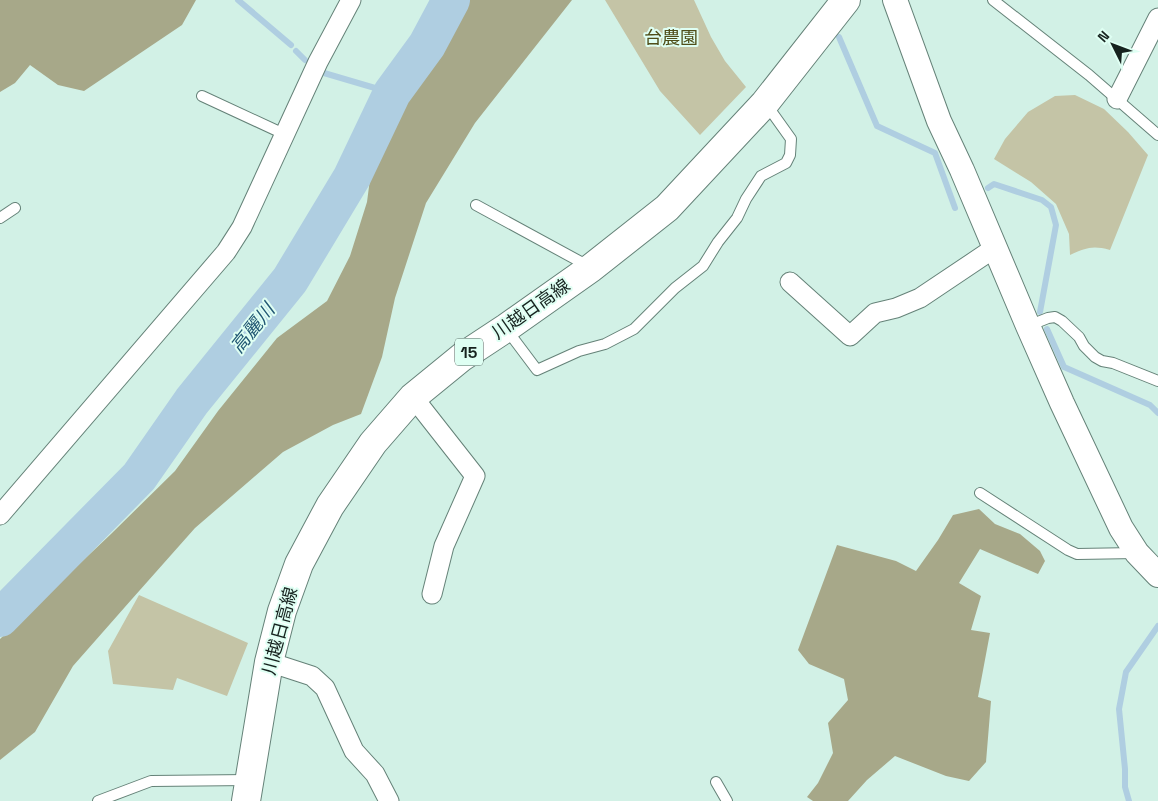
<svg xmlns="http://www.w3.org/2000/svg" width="1158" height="801" font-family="'Space Grotesk','Noto Sans JP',sans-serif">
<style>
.green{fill:#c4c4a6}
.forest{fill:#a7a889}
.water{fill:#afcee1}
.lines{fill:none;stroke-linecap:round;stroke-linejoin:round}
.stream{stroke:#afcee1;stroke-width:6}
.river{stroke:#afcee1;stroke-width:38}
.service-casing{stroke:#658278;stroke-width:12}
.minor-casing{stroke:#658278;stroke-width:21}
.tertiary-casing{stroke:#658278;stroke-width:26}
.primary-casing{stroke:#658278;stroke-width:30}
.service{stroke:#fff;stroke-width:10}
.minor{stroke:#fff;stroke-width:19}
.tertiary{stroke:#fff;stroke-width:24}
.primary{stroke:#fff;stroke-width:28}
.labels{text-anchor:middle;stroke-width:4;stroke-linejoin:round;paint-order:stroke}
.shield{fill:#dffff3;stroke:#52645e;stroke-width:1}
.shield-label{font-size:16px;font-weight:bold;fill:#16221e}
.park-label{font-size:18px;fill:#4f4e19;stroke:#dffff3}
.street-label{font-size:18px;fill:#16221e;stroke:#dffff3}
.water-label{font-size:19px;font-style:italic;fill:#215773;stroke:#dffff3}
</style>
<rect width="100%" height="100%" fill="#d2f1e6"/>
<!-- green -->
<g class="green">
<polygon points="605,0 694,0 711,37 725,61 746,87 700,135 660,91"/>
<path d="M 1075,95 L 1104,109 L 1128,132 L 1148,155 L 1110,250 C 1092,245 1086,248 1070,255 L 1069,234 L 1056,204 L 1031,182 L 994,159 L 1005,139 L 1028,112 L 1055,96 Z"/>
<polygon points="139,595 248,643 227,696 177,678 173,690 113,684 108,651"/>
</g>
<!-- forest -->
<g class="forest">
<polygon points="0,0 196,0 182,25 84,91 58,85 30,65 15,83 0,92"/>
<polygon points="467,0 572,0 475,123 426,203 395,298 382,357 361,414 333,425 283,452 195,528 132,599 73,666 35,732 0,760 0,639 111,534 175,471 218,411 277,338 327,301 350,256 367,202 374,148"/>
<polygon points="979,509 995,524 1020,534 1040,551 1045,561 1038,574 980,549 959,583 981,596 971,630 990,633 978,697 991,701 986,762 969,781 946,776 895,756 867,780 848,801 813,801 807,797 818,783 833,753 828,723 848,700 844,679 809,664 798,650 837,545 896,561 916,571 938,540 953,515"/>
</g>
<!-- water -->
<polygon class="water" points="433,0 467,0 431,55 408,59"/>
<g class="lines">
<!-- stream -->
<g class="stream">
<polyline points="238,0 291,45"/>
<polyline points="839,37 877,126 935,153 955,208"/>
<polyline points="296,51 305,60"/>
<polyline points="324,73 392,93"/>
<polyline points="988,188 994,184 1042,200 1051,207 1056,225 1040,312"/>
<polyline points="1047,329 1064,367 1150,405 1158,413"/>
<polyline points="0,600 10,608"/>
<polyline points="1129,801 1125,787 1125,769 1119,709 1126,672 1158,626"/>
</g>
<!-- river -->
<polyline class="river" points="0,618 139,477 192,401 290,280 352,177 392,93 427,45 451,0"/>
<defs>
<g id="service">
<polyline points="993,0 1089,75 1158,135"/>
<polyline points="202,96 284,134"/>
<polyline points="476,205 590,267"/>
<polyline points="0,218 15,208"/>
<polyline points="1028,326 1048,318 1055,317 1062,321 1079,337 1084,346 1095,357 1102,361 1113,363 1158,381"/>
<polyline points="507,330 537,370 579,351 605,344 634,329 675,288 703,266 718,242 737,218 746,199 761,176 786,163 790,155 791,139 766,104"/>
<polyline points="980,493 1068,550 1077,554 1136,553"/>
<polyline points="716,782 727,801"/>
<polyline points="98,801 151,781 249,780"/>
</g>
<g id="minor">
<polyline points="1117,99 1158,18"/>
<polyline points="790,282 850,336 875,313 896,308 920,298 996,247"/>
<polyline points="413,397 475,476 444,546 432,594"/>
<polyline points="0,515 226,252 242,227 318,62 351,0"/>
<polyline points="269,662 312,676 325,688 354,751 375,774 389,801"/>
</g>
<polyline id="tertiary" points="895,0 939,121 962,170 1028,326 1062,403 1121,528 1137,553 1158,575"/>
<polyline id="primary" points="246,801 269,662 282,611 299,564 330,506 373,443 413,397 462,357 506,328 591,268 667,208 765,103 846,0"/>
</defs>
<!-- service casing -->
<use href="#service" class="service-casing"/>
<!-- minor casing -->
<use href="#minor" class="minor-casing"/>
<!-- tertiary casing -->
<use href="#tertiary" class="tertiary-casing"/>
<!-- primary casing -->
<use href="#primary" class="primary-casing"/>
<!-- service -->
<use href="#service" class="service"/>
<!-- minor -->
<use href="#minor" class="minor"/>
<!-- tertiary -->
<use href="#tertiary" class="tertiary"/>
<!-- primary -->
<use href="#primary" class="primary"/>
</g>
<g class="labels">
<!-- shield labels -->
<rect class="shield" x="455" y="338.5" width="28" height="27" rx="4"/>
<g class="shield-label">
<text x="469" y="358">15</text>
</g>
<!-- park labels -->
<g class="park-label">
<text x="671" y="44">台農園</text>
</g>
<!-- street labels -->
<g class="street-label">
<text transform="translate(531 309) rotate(-35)" y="6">川越日高線</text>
<text transform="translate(280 631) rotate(-75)" y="6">川越日高線</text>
</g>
<!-- water labels -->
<g class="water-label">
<text transform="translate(252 328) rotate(-51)" y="7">高麗川</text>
</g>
</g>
<!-- north arrow -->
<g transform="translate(1113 45) rotate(312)" stroke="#dffff3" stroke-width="4" paint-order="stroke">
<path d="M0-4L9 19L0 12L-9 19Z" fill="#16221e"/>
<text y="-8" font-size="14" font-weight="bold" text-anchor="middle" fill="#16221e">N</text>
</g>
</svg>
